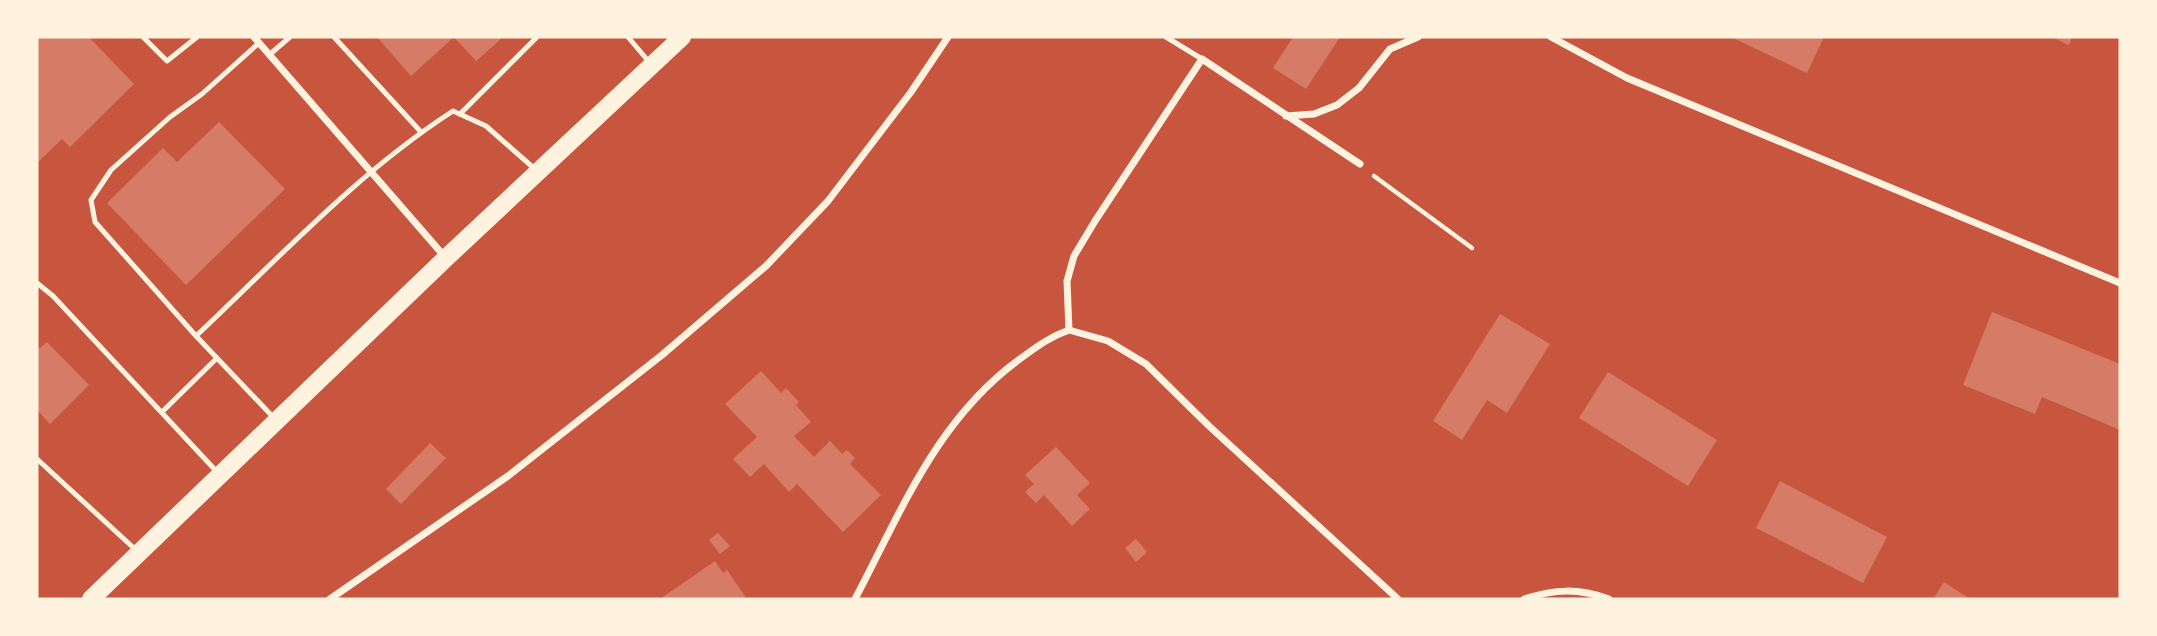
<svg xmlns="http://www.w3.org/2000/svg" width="2157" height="636" font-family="'Source Sans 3',sans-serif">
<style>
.building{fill:#d67c66}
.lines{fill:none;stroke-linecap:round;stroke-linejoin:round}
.path{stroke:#fff3e0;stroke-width:4.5}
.service{stroke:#fff3e0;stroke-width:5}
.minor{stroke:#fff3e0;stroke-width:7}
.primary{stroke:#fff3e0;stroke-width:18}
</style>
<rect width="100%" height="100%" fill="#c8553d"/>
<!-- building -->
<g class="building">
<polygon points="37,37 89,37 134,84 70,147 62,139 37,163"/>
<polygon points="377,37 499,37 501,39 476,61 454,37 411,76"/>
<polygon points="1293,37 1340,37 1306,89 1273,68"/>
<polygon points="1731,37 1824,37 1807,73"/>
<polygon points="2052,37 2072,37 2069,45"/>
<polygon points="219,122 285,189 186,285 107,203 163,148 177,162"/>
<polygon points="1992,312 2120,364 2120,430 2042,397 2035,414 1963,385"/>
<polygon points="1500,314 1550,344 1507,413 1487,400 1462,440 1433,421"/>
<polygon points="47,342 89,385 50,424 37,410 37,345 40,348"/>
<polygon points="761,371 781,393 786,388 799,402 796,405 811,422 794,436 814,457 830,441 842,454 847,450 855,458 850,464 881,495 843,532 797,484 789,492 764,464 750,477 733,459 757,437 725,404"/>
<polygon points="1608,372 1717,440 1688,486 1579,418"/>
<polygon points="430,443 446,458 401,504 386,489"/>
<polygon points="1056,447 1090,483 1077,495 1090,509 1072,526 1044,495 1036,503 1025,492 1034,484 1025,475"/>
<polygon points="1780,481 1887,537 1863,583 1756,528"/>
<polygon points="718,533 730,546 720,554 709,540"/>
<polygon points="1136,539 1147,552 1136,562 1125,548"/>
<polygon points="715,561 723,573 727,570 747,599 660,599"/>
<polygon points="1944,582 1970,599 1933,599"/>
</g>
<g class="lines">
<!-- path -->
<polyline class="path" points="1374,176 1472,248"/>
<!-- service -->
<g class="service">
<polyline points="143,37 167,61 197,37"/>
<polyline points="334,37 421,132"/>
<polyline points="628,37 650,63"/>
<polyline points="1166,37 1202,59"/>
<polyline points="269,55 290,37"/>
<polyline points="460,114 537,37"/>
<polyline points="37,283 53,296 218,473"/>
<polyline points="196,336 95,222 91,200 111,170 170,117 202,94 259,43"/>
<polyline points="162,412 217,358"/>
<path d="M 274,418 L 196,336 C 279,258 357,173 453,111 L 486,126 L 536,170"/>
<polyline points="37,459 137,551"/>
</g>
<!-- minor -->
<g class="minor">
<polyline points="254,37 445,257"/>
<polyline points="1551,37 1627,78 2120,283"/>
<polyline points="1286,116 1314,114 1337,105 1359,88 1390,49 1418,37"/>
<polyline points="1360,164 1202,59 1095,221 1074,256 1067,281 1069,330 1108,341 1146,364 1209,426 1398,599"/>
<polyline points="330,599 508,476 662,355 766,266 828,201 911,92 948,37"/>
<path d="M 855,599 C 902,510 938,416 1024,356 C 1039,345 1052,336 1069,330"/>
<path d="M 1524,599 C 1555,589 1578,588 1609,599"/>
</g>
<!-- primary -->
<polyline class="primary" points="91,599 446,258 682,37"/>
</g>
<!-- border -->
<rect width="2157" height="636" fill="none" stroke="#fff3e0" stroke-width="77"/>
</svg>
